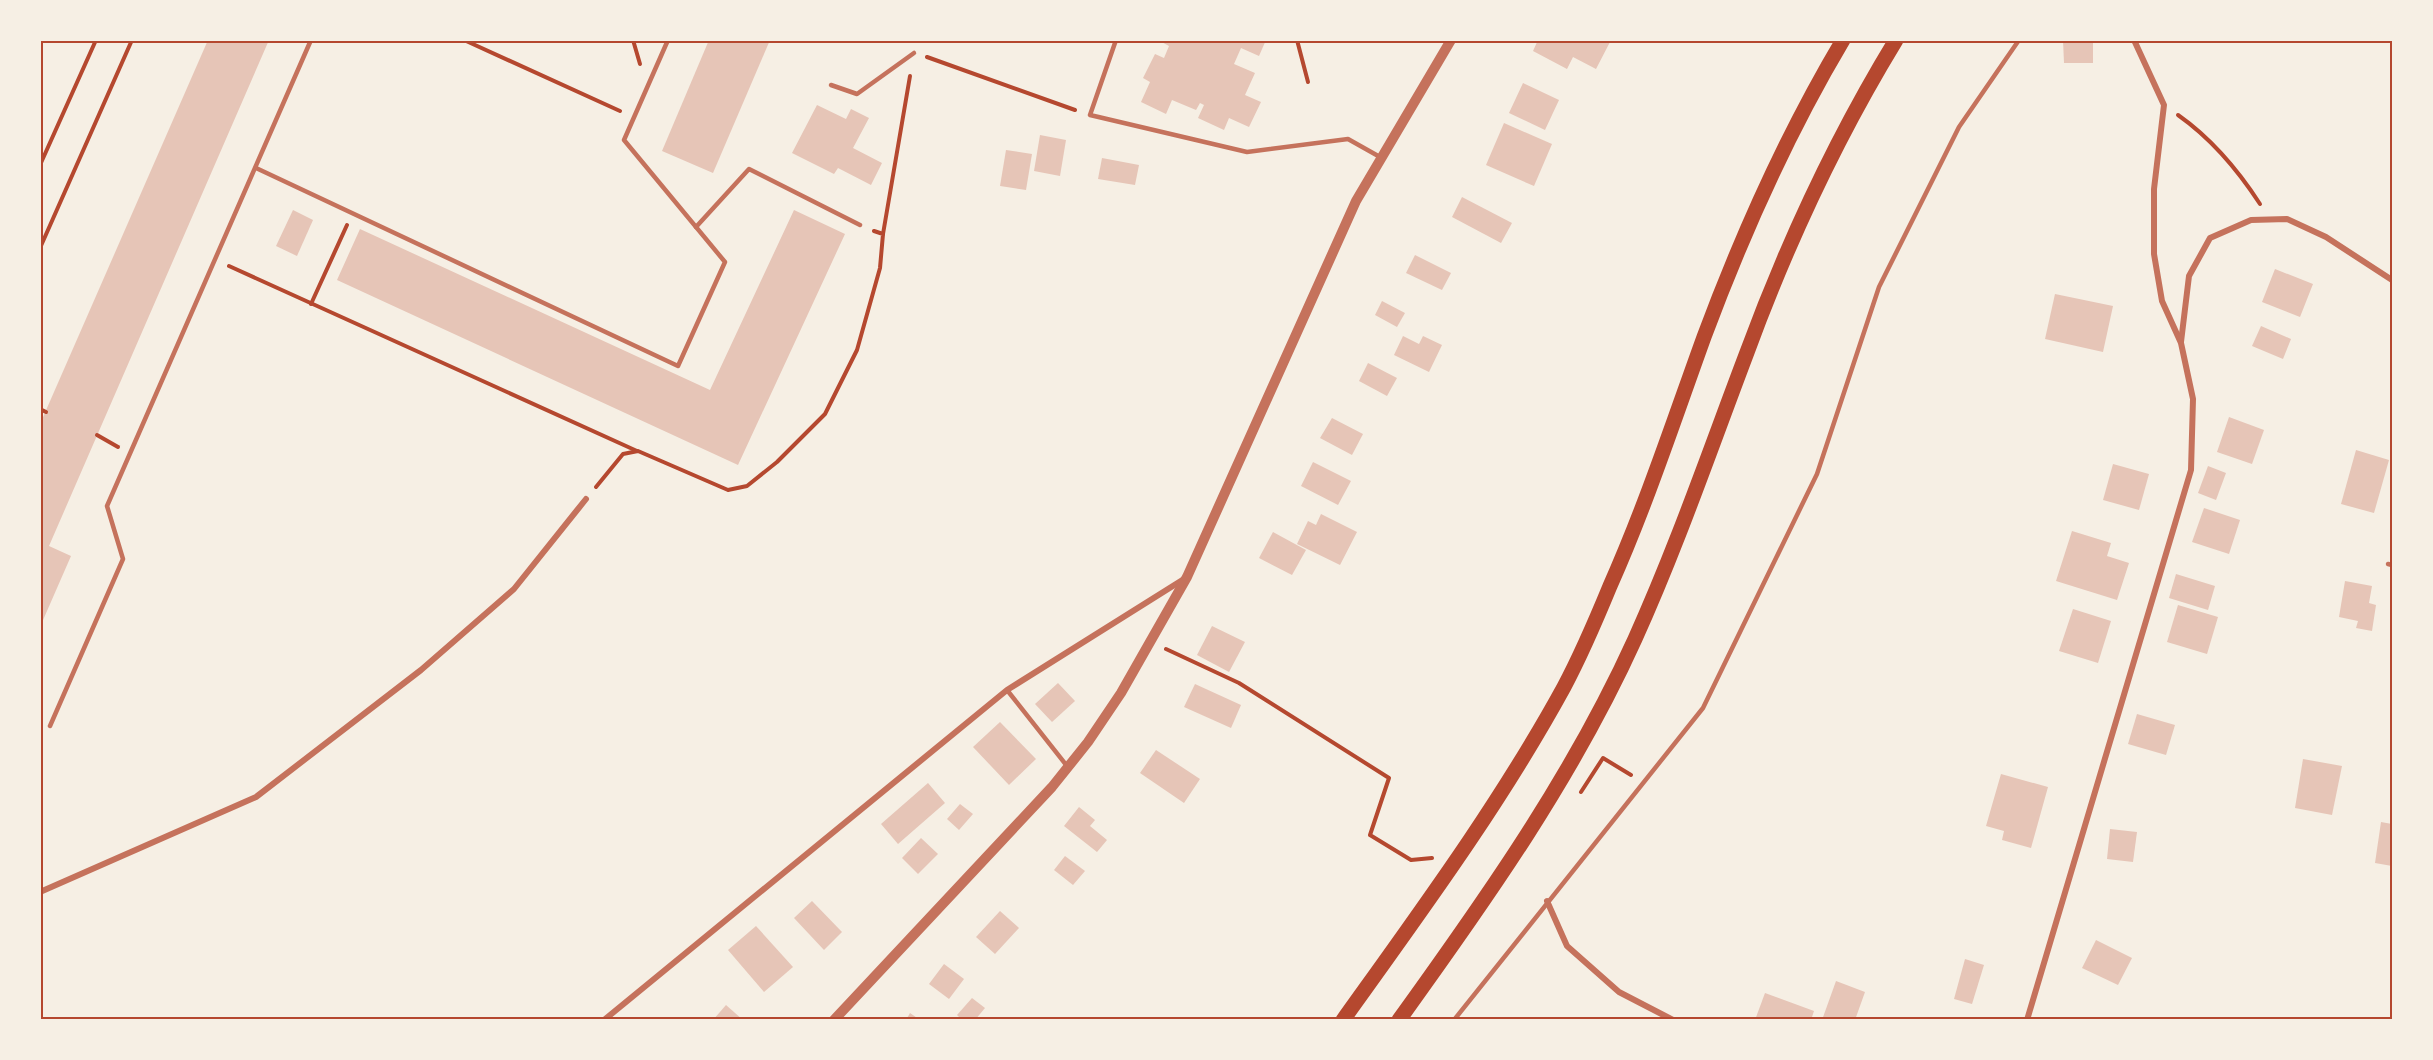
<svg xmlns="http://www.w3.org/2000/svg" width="2433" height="1060" font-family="'Golos Text',sans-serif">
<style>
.building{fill:#e6c5b7}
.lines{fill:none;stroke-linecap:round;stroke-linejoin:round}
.path{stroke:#b5482f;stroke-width:4}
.service{stroke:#c5725c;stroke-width:4.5}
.minor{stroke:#c5725c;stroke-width:6}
.tertiary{stroke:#c5725c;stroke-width:10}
.primary{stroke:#b5482f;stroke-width:15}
.neatline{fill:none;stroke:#b5482f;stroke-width:2}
</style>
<rect width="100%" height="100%" fill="#f6efe4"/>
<!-- building -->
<g class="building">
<polygon points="208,40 269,40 49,546 71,556 40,627 40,424"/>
<polygon points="709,40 770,40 713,173 662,151"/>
<polygon points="1158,40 1266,40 1259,56 1241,48 1234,64 1255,73 1245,95 1261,102 1249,127 1229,118 1224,130 1198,118 1204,105 1200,103 1196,110 1172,100 1166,114 1141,102 1150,82 1143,78 1155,54 1164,58 1169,46"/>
<polygon points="1538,40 1608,40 1610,42 1596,69 1573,57 1567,69 1533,51"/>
<polygon points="2063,40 2093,40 2093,63 2064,63"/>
<polygon points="1523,83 1559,100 1545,130 1509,113"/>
<polygon points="817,105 846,119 851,109 869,118 853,148 882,163 871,185 838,168 834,174 792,153"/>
<polygon points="1504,123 1552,144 1534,186 1486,165"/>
<polygon points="1040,135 1066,140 1060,176 1034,171"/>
<polygon points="1006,150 1032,154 1026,190 1000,186"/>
<polygon points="1102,158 1139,165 1135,185 1098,179"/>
<polygon points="1462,197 1512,223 1501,243 1452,217"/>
<polygon points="293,210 313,220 297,256 276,246"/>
<polygon points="794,210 845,234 738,465 337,280 360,229 710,390"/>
<polygon points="1415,255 1451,273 1442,290 1406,273"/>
<polygon points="2275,269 2313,284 2300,317 2262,302"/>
<polygon points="2055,294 2113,306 2103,352 2045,339"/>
<polygon points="1382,301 1405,313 1397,327 1375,315"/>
<polygon points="2261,326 2291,339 2283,359 2252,346"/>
<polygon points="1403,336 1419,344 1423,336 1442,345 1429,372 1394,355"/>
<polygon points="1368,363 1397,378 1387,396 1359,381"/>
<polygon points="2229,417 2264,430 2252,464 2217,452"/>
<polygon points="1332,418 1363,434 1352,455 1320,438"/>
<polygon points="2356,450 2389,460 2374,513 2341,504"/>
<polygon points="1313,462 1351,481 1338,505 1301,486"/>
<polygon points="2113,464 2149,474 2139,510 2103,500"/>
<polygon points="2208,466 2226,473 2216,500 2198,493"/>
<polygon points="2204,508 2240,520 2229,554 2192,542"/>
<polygon points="1321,514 1357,532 1340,565 1297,544 1308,521 1316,525"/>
<polygon points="2072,531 2111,543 2107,556 2129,563 2117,600 2056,581"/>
<polygon points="1273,532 1306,550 1292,575 1259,558"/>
<polygon points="2176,574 2215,586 2208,610 2169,598"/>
<polygon points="2345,581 2372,586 2369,603 2376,605 2372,631 2356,628 2358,621 2339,617"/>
<polygon points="2178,605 2218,617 2207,654 2167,642"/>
<polygon points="2073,609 2111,621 2098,663 2059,651"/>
<polygon points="1212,626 1245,642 1229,672 1197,655"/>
<polygon points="1058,683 1075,701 1052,722 1035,704"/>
<polygon points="1195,684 1241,705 1231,728 1184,707"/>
<polygon points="2137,714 2175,725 2166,755 2128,744"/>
<polygon points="1000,722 1036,759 1009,785 973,747"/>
<polygon points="1156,750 1200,779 1184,803 1140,773"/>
<polygon points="2303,759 2342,766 2332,815 2295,808"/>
<polygon points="2001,774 2048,787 2031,848 2002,840 2004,831 1986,826"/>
<polygon points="928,783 945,803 898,844 881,824"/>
<polygon points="960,804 973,814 959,830 947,819"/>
<polygon points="1079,807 1095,820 1090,826 1107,840 1097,852 1064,826"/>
<polygon points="2381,822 2392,824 2392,866 2375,863"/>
<polygon points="2110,829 2137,832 2133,862 2107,859"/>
<polygon points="921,838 938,854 918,874 902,858"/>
<polygon points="1065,856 1085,871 1073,885 1054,870"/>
<polygon points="812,901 842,932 824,950 794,918"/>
<polygon points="1000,911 1019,928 995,954 976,937"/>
<polygon points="756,926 793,967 764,992 728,950"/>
<polygon points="2096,940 2132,958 2118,985 2082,968"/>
<polygon points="1965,959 1984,965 1972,1004 1954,999"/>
<polygon points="944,964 964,979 949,999 929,984"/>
<polygon points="1836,981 1865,992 1855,1020 1822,1020"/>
<polygon points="1765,993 1814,1011 1811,1020 1755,1020"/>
<polygon points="972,998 985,1008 975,1020 962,1020 957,1015"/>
<polygon points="726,1005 743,1020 713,1020"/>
<polygon points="910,1013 920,1020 906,1020"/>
</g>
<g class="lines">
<!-- path -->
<g class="path">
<polyline points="464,40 620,111"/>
<polyline points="633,40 640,64"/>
<polyline points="1297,40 1308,82"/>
<polyline points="927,57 1075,110"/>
<path d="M 2178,115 C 2212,139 2238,170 2260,204"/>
<polyline points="40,165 96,40"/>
<polyline points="883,234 910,76"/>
<polyline points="40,248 132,40"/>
<polyline points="229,266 637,451"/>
<polyline points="311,304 347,225"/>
<polyline points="40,409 46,412"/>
<polyline points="97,435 118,447"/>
<polyline points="596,487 623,454 638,451 728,490 747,486 777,462 825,414 857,350 880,268 883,234 874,231"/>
<polyline points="1166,649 1239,683 1389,778 1370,835 1411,860 1432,858"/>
<polyline points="1581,792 1603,758 1631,775"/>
</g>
<!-- service -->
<g class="service">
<polyline points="1116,40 1090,115 1247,152 1348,139 1380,157"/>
<polyline points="831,85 857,94 914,53"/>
<polyline points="256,168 678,366 725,262 624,140 668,40"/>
<polyline points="696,227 749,169 860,225"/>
<polyline points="2388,564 2392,565"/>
<polyline points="1007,690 1067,766"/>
<polyline points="50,726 123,559 107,506 311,40"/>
<polyline points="1454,1020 1703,708 1817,474 1879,287 1959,127 2019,40"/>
</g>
<!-- minor -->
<g class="minor">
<polyline points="2181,342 2189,276 2210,238 2251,220 2287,219 2326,237 2392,280"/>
<polyline points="40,892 256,797 421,670 514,589 586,499"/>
<polyline points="1547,901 1567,946 1619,992 1673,1020"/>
<polyline points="604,1020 1007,690 1184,579"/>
<polyline points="2027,1020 2191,470 2193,399 2181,343 2162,301 2154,254 2154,189 2164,105 2134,40"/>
</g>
<!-- tertiary -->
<polyline class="tertiary" points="834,1020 1052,787 1088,742 1121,693 1187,577 1356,201 1451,40"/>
<!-- primary -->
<g class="primary">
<path d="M 1343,1020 C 1421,911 1500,804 1564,687 C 1581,655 1596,620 1610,586 C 1646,505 1674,420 1704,337 C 1742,235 1787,134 1843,40"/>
<path d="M 1399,1020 C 1487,898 1573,776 1635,639 C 1677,546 1710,450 1746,355 C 1786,246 1835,140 1896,40"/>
</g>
</g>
<!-- border -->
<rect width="2433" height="1060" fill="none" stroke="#f6efe4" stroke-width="84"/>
<rect x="42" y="42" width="2349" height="976" class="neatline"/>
</svg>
